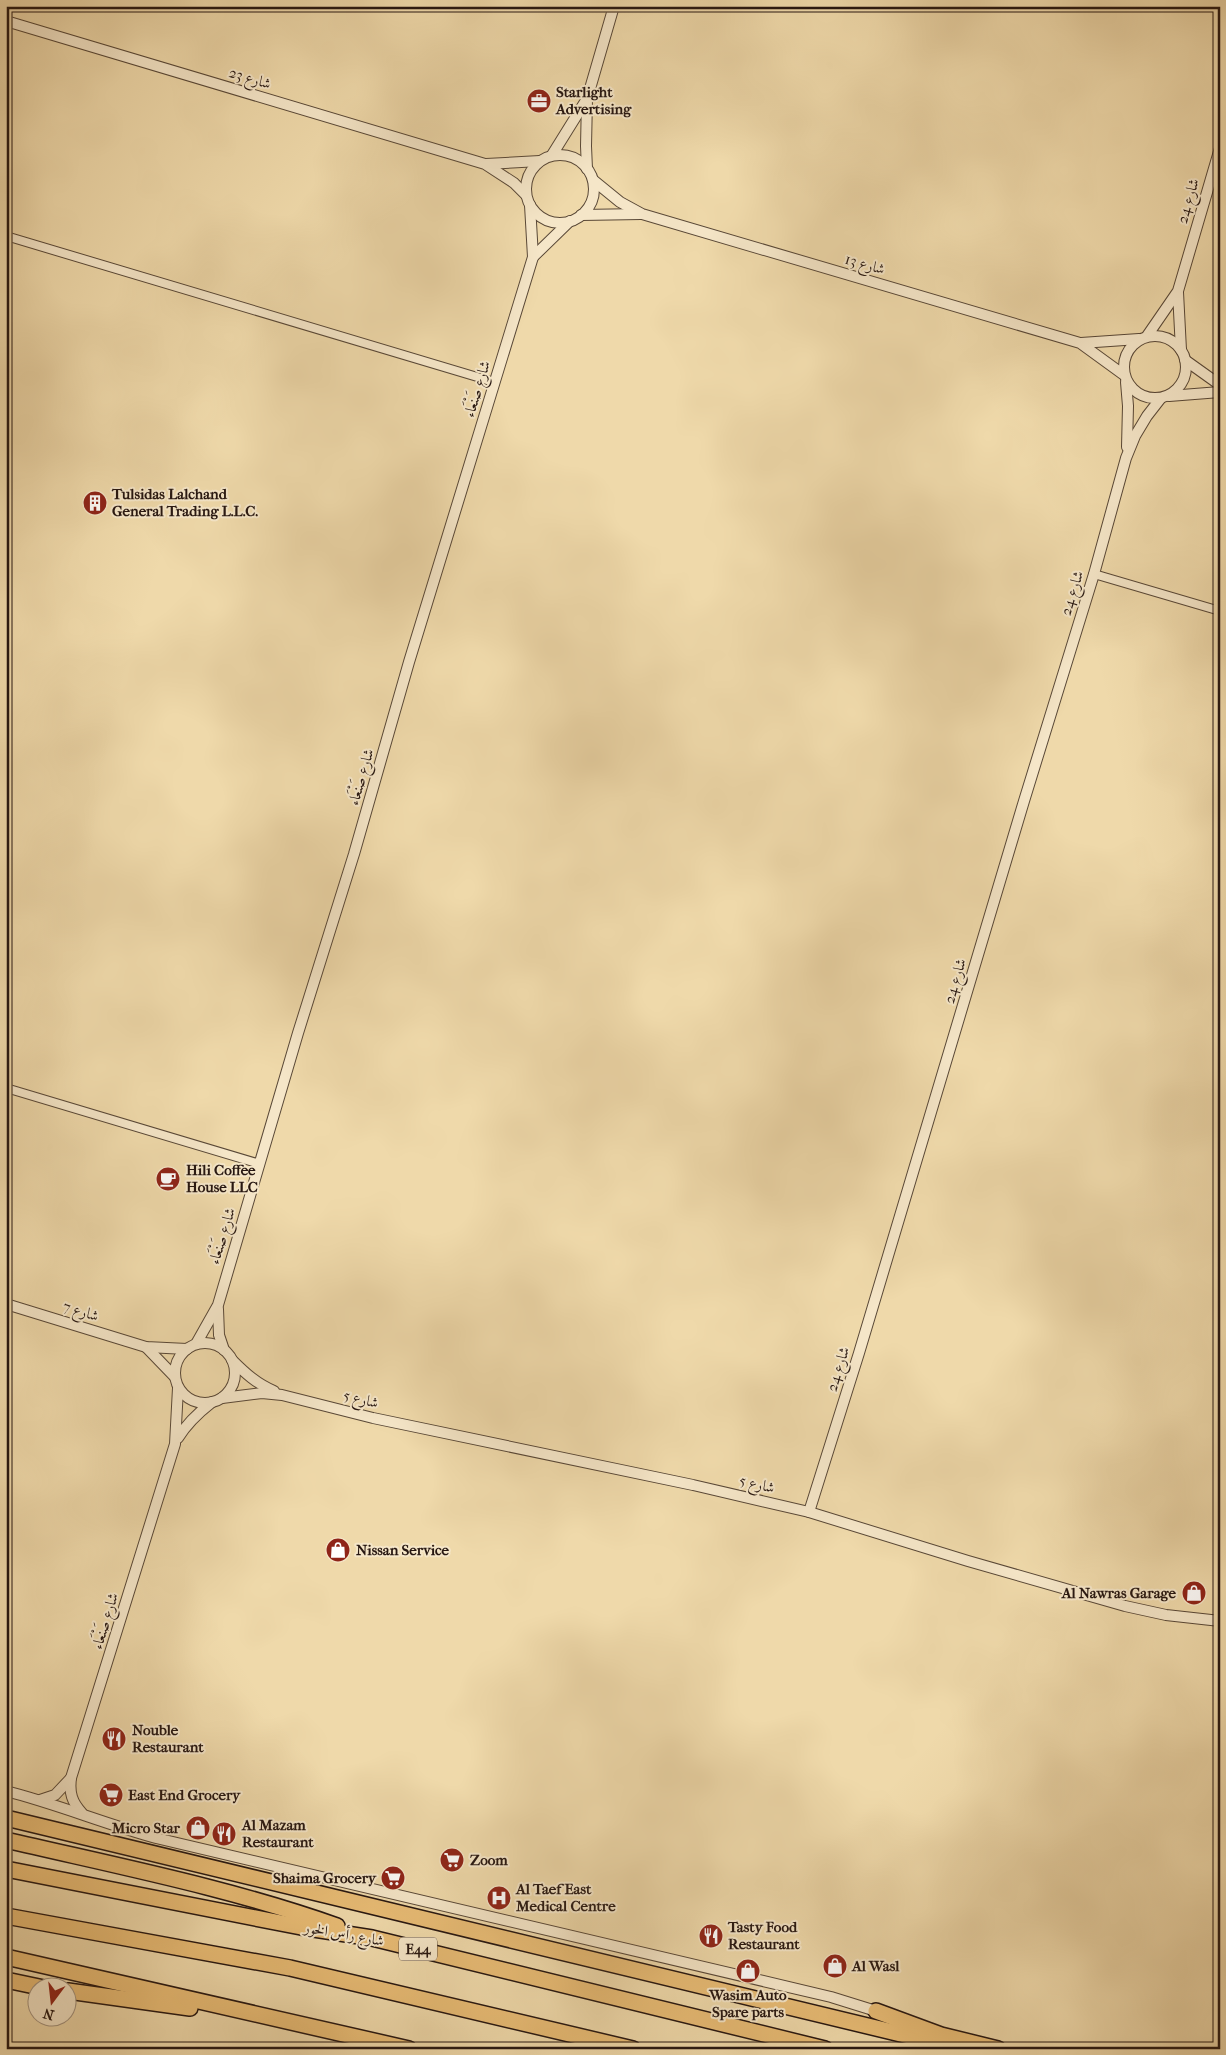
<svg xmlns="http://www.w3.org/2000/svg" width="1226" height="2055" font-family="'IM FELL French Canon',Amiri,serif">
<style>
.lines{fill:none;stroke-linecap:round;stroke-linejoin:round}
.minor-casing{stroke:#594837;stroke-width:10}
.tertiary-casing{stroke:#594837;stroke-width:12}
.motorway-casing{stroke:#271711;stroke-width:18}
.minor{stroke:#f5e6c8;stroke-width:8}
.tertiary{stroke:#f5e6c8;stroke-width:10}
.motorway{stroke:#e8bc75;stroke-width:15}
.labels{text-anchor:middle;stroke-width:4;stroke-linejoin:round;paint-order:stroke}
.shield{fill:#f5e6c8;stroke:#655548;stroke-width:1}
.shield-label{font-size:14px;font-weight:bold;fill:#271711}
.street-label{font-size:15px;fill:#271711;stroke:#f5e6c8}
.poi-label{font-size:15px;font-weight:bold;fill:#271711;stroke:#f5e6c8;text-anchor:start}
</style>
<rect width="100%" height="100%" fill="#efd9aa"/>
<filter id="stains"><feTurbulence type="fractalNoise" baseFrequency=".004" numOctaves="4"/><feColorMatrix values="0 0 0 0 .2 0 0 0 0 .09 0 0 0 0 .02 0 0 0 .5 -.17"/></filter>
<radialGradient id="worn" r=".72"><stop offset=".6" stop-color="#630" stop-opacity="0"/><stop offset="1" stop-color="#630" stop-opacity=".3"/></radialGradient>
<g class="lines">
<defs>
<g id="minor">
<polyline points="6,236 494,382"/>
<polyline points="1094,574 1220,611"/>
<polyline points="6,1088 260,1164"/>
</g>
<g id="tertiary">
<polyline points="6,21 485,164 514,183 526,195"/>
<polyline points="552,155 585,102"/>
<circle cx="560" cy="189" r="34"/>
<polyline points="486,164 540,161"/>
<polyline points="587,169 586,146 587,99 614,6"/>
<polyline points="593,180 620,202 642,214 1080,343 1124,375"/>
<polyline points="581,215 641,214"/>
<polyline points="533,257 570,221"/>
<polyline points="1178,292 1181,350"/>
<circle cx="1155" cy="367" r="31"/>
<polyline points="1147,336 1178,291 1220,148"/>
<polyline points="1081,343 1139,339"/>
<polyline points="1185,360 1220,385"/>
<polyline points="1126,382 1128,406 1127,447"/>
<polyline points="1169,396 1220,392"/>
<polyline points="6,1304 146,1347 187,1349"/>
<polyline points="218,1309 219,1335 224,1350"/>
<circle cx="205" cy="1373" r="30"/>
<polyline points="196,1344 218,1305 298,1033 354,854 409,662 533,257 530,205"/>
<polyline points="146,1347 174,1376"/>
<path d="M 232,1360 C 245,1373 257,1384 274,1391"/>
<polyline points="222,1398 262,1393 282,1395 373,1418 693,1485 809,1512 968,1561 1125,1606 1166,1615 1220,1621"/>
<path d="M 178,1438 C 187,1423 198,1413 212,1402"/>
<polyline points="809,1512 859,1353 1024,801 1094,574 1126,458 1135,436 1147,416 1161,398"/>
<path d="M 6,1791 C 57,1804 105,1824 156,1838 L 831,1997 L 876,2011"/>
<polyline points="40,1800 55,1795 71,1778"/>
<path d="M 82,1813 C 72,1802 69,1793 71,1778 L 175,1444 L 178,1388"/>
</g>
<g id="motorway">
<polyline points="6,1818 963,2049"/>
<path d="M 6,1840 C 117,1866 230,1888 337,1926"/>
<polyline points="6,1869 301,1927 372,1938 825,2049"/>
<polyline points="6,1916 290,1968 633,2049"/>
<polyline points="6,1957 409,2049"/>
<polyline points="6,1980 44,1988"/>
<polyline points="68,1991 190,2008"/>
<polyline points="876,2011 941,2035 998,2049"/>
</g>
</defs>
<!-- minor casing -->
<use href="#minor" class="minor-casing"/>
<!-- tertiary casing -->
<use href="#tertiary" class="tertiary-casing"/>
<!-- motorway casing -->
<use href="#motorway" class="motorway-casing"/>
<!-- minor -->
<use href="#minor" class="minor"/>
<!-- tertiary -->
<use href="#tertiary" class="tertiary"/>
<!-- motorway -->
<use href="#motorway" class="motorway"/>
</g>
<!-- icons -->
<defs>
<symbol id="office-disc" viewBox="-11 -11 22 22"><circle r="9.5" fill="#8f2418" stroke="#f5e6c8"/><path d="M-6-3h4V-5.5h4V-3h4V5H-6ZM-1-4.5V-3h2v-1.5ZM-6 0V1H6V0Z" fill="#fff"/></symbol>
<symbol id="building-disc" viewBox="-11 -11 22 22"><circle r="9.5" fill="#8f2418" stroke="#f5e6c8"/><path d="M-4-6H4V6H1V3H-1V6H-4ZM-2.5-4.3h1.7v1.8h-1.7ZM.8-4.3h1.7v1.8H.8ZM-2.5-1h1.7V.8h-1.7ZM.8-1h1.7V.8H.8Z" fill="#fff"/></symbol>
<symbol id="cafe-disc" viewBox="-11 -11 22 22"><circle r="9.5" fill="#8f2418" stroke="#f5e6c8"/><path d="M-5.5-4.5H6V0H3Q3 3.5 0 3.5H-2.5Q-5.5 3.5-5.5 0ZM3-3.2v2h1.7v-2ZM-6 4.5H4V6H-6Z" fill="#fff"/></symbol>
<symbol id="shop-disc" viewBox="-11 -11 22 22"><circle r="9.5" fill="#8f2418" stroke="#f5e6c8"/><path d="M-5-2.5h2.3a2.7 3.5 0 0 1 5.4 0H5L5.5 6h-11ZM-1.5-2.5h3a1.5 2.3 0 0 0-3 0Z" fill="#fff"/></symbol>
<symbol id="restaurant-disc" viewBox="-11 -11 22 22"><circle r="9.5" fill="#8f2418" stroke="#f5e6c8"/><path d="M-5-6h1v4h1v-4h1v4h1v-4h1v5L-1.5 .5V6h-2V.5L-5-1ZM5-6V6H3V1.5H1.5Q1.5-4 5-6Z" fill="#fff"/></symbol>
<symbol id="supermarket-disc" viewBox="-11 -11 22 22"><circle r="9.5" fill="#8f2418" stroke="#f5e6c8"/><path d="M-6-5.5h2.5l.6 2H6L4.5 2H-2.5L-4.4-4H-6ZM-1.5 3.2a1.3 1.3 0 1 0 .1 0ZM3 3.2a1.3 1.3 0 1 0 .1 0Z" fill="#fff"/></symbol>
<symbol id="hospital-disc" viewBox="-11 -11 22 22"><circle r="9.5" fill="#8f2418" stroke="#f5e6c8"/><path d="M-5-5h3v3.5h4V-5h3V5h-3V1.5h-4V5h-3Z" fill="#fff"/></symbol>
</defs>
<g fill-rule="evenodd">
<use href="#office-disc" x="525" y="87" width="28" height="28"/>
<use href="#building-disc" x="81" y="489" width="28" height="28"/>
<use href="#cafe-disc" x="154" y="1165" width="28" height="28"/>
<use href="#shop-disc" x="324" y="1536" width="28" height="28"/>
<use href="#shop-disc" x="1180" y="1579" width="28" height="28"/>
<use href="#restaurant-disc" x="100" y="1725" width="28" height="28"/>
<use href="#supermarket-disc" x="97" y="1781" width="28" height="28"/>
<use href="#shop-disc" x="184" y="1814" width="28" height="28"/>
<use href="#restaurant-disc" x="210" y="1820" width="28" height="28"/>
<use href="#supermarket-disc" x="438" y="1846" width="28" height="28"/>
<use href="#supermarket-disc" x="379" y="1864" width="28" height="28"/>
<use href="#hospital-disc" x="485" y="1884" width="28" height="28"/>
<use href="#restaurant-disc" x="697" y="1922" width="28" height="28"/>
<use href="#shop-disc" x="821" y="1952" width="28" height="28"/>
<use href="#shop-disc" x="734" y="1957" width="28" height="28"/>
</g>
<g class="labels">
<!-- shield labels -->
<rect class="shield" x="399" y="1937.5" width="38" height="23" rx="4"/>
<g class="shield-label">
<text x="418" y="1954">E44</text>
</g>
<!-- street labels -->
<g class="street-label">
<text transform="translate(250 78) rotate(17)" y="5">شارع 23</text>
<text transform="translate(1188 201) rotate(-74)" y="5">شارع 24</text>
<text transform="translate(865 264) rotate(16)" y="5">شارع 13</text>
<text transform="translate(477 389) rotate(-73)" y="5">شارع صَنْعَاء</text>
<text transform="translate(1072 593) rotate(-73)" y="5">شارع 24</text>
<text transform="translate(361 777) rotate(-74)" y="5">شارع صَنْعَاء</text>
<text transform="translate(955 981) rotate(-74)" y="5">شارع 24</text>
<text transform="translate(222 1236) rotate(-73)" y="5">شارع صَنْعَاء</text>
<text transform="translate(81 1311) rotate(17)" y="5">شارع 7</text>
<text transform="translate(838 1369) rotate(-73)" y="5">شارع 24</text>
<text transform="translate(361 1399) rotate(14)" y="5">شارع 5</text>
<text transform="translate(757 1484) rotate(13)" y="5">شارع 5</text>
<text transform="translate(105 1621) rotate(-73)" y="5">شارع صَنْعَاء</text>
<text transform="translate(344 1934) rotate(10)" y="5">شارع رأس الخور</text>
</g>
<!-- poi labels -->
<g class="poi-label">
<text x="556" y="97">Starlight<tspan x="556" dy="17">Advertising</tspan></text>
<text x="112" y="499">Tulsidas Lalchand<tspan x="112" dy="17">General Trading L.L.C.</tspan></text>
<text x="186" y="1175">Hili Coffee<tspan x="186" dy="17">House LLC</tspan></text>
<text x="356" y="1555">Nissan Service</text>
<text x="1176" y="1598" text-anchor="end">Al Nawras Garage</text>
<text x="132" y="1735">Nouble<tspan x="132" dy="17">Restaurant</tspan></text>
<text x="128" y="1800">East End Grocery</text>
<text x="242" y="1830">Al Mazam<tspan x="242" dy="17">Restaurant</tspan></text>
<text x="180" y="1833" text-anchor="end">Micro Star</text>
<text x="470" y="1865">Zoom</text>
<text x="376" y="1883" text-anchor="end">Shaima Grocery</text>
<text x="516" y="1894">Al Taef East<tspan x="516" dy="17">Medical Centre</tspan></text>
<text x="728" y="1932">Tasty Food<tspan x="728" dy="17">Restaurant</tspan></text>
<text x="852" y="1971">Al Wasl</text>
<text x="748" y="2000" text-anchor="middle">Wasim Auto<tspan x="748" dy="17">Spare parts</tspan></text>
</g>
</g>
<!-- margin -->
<rect width="1226" height="2055" fill="none" stroke="#efd9aa" stroke-width="25"/>
<rect x="8" y="8" width="1211" height="2040" fill="none" stroke="#271711" stroke-width="2.5"/>
<rect x="12" y="12" width="1201" height="2030" fill="none" stroke="#271711"/>
<!-- north arrow -->
<g transform="translate(52 2002) rotate(195)"><circle r="24" fill="#f5e6c8" stroke="#a3937f"/>
<path d="M0-4L9 19L0 12L-9 19Z" fill="#8f2418"/>
<text y="-8" font-size="14" font-weight="bold" text-anchor="middle" fill="#271711">N</text>
</g>
<rect width="100%" height="100%" filter="url(#stains)"/>
<rect width="100%" height="100%" fill="url(#worn)"/>
</svg>
